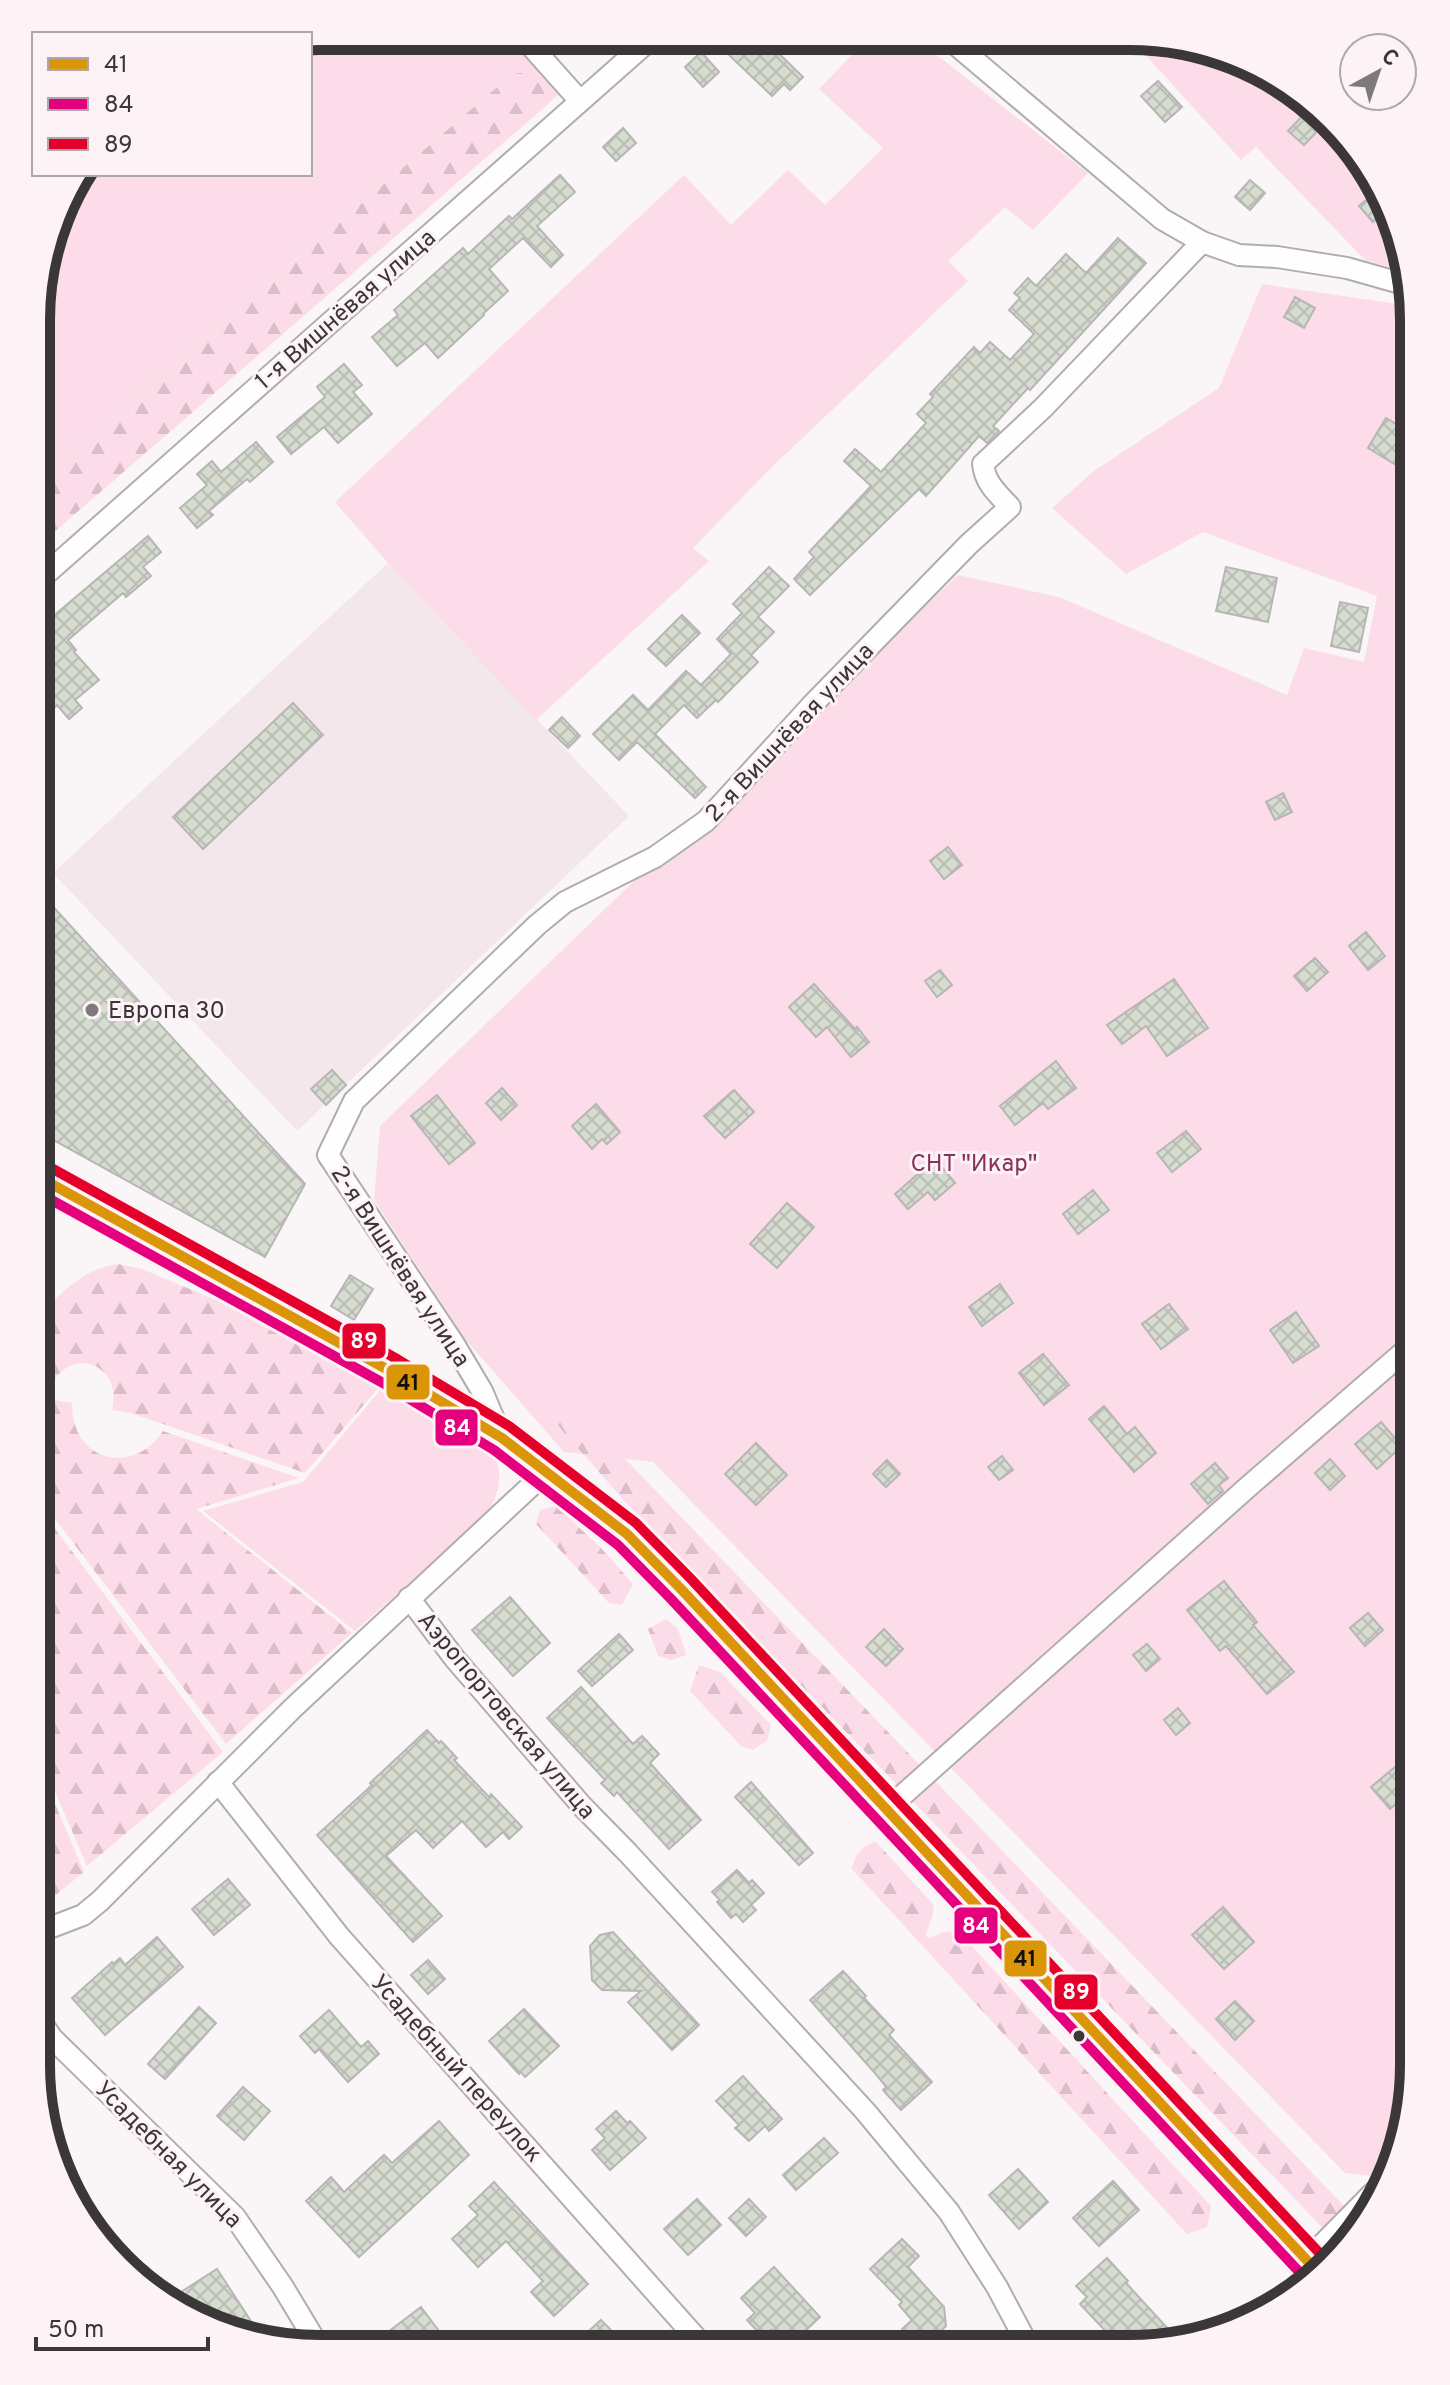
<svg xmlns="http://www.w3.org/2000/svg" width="1450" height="2385" font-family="Overpass,sans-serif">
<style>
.built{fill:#f4e7ec}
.green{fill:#fddce9}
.forest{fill:url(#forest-firs)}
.building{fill:url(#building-cross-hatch);stroke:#b7b6b6;stroke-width:2}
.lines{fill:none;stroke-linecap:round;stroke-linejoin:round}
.minor-casing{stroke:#b1adaf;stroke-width:24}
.tertiary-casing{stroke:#b1adaf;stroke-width:30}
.minor{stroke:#fefefe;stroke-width:20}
.tertiary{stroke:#fefefe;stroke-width:26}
.bus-1-casing{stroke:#fdf2f6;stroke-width:16}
.bus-2-casing{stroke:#fdf2f6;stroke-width:16}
.bus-3-casing{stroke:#fdf2f6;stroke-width:16}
.bus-1{stroke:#db9508;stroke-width:10}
.bus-2{stroke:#e5007d;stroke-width:10}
.bus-3{stroke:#e4002b;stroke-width:10}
.poi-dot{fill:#7e7a7b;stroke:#fdf2f6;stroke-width:3}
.bus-dot{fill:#3b3738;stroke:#fdf2f6;stroke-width:3}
.labels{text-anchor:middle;stroke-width:6;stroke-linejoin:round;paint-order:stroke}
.street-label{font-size:24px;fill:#3b3738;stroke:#fdf2f6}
.poi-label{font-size:24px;fill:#3b3738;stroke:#fdf2f6;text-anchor:start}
.park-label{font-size:24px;fill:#88315b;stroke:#fdf2f6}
.rim{fill:none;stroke:#3b3738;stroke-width:10}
.line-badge{stroke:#fdf2f6;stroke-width:3}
.badge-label{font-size:22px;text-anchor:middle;font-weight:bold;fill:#fff}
.pale-badge-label{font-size:22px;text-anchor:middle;font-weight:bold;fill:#111}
</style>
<defs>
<pattern id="forest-firs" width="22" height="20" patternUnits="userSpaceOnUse" patternTransform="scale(2)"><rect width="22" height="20" fill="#fddce9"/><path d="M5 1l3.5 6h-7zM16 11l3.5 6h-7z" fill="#dabdc9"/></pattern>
<pattern id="building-cross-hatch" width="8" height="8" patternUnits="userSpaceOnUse" patternTransform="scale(2)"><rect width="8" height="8" fill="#d6dcd0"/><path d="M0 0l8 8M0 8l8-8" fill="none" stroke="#b9bdb3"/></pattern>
</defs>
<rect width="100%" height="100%" fill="#faf5f7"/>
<!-- built -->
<polygon class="built" points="388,563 629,816 297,1131 53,873"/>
<!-- green -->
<g class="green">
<polygon points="320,36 512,37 562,91 539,112 546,96 510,76 38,481 38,283 65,194 81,174 310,174 310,38"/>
<polygon points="868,38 915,38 1088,173 1033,230 1005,207 948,261 968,281 772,467 693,548 709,561 536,720 388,563 335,502 684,175 731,225 788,170 825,205 883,148 819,89"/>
<polygon points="1130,38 1168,38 1303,95 1393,212 1404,271 1365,260 1256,147 1241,160"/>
<polygon points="1262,284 1411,306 1414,320 1413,2084 1394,2166 1381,2177 1345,2173 653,1462 564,1452 465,1339 374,1200 380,1126 663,853 958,575 1059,597 1287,695 1304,648 1364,662 1377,596 1203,532 1126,574 1052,508 1094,471 1219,388"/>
<path d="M 383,1387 C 403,1398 424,1409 444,1421 C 455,1426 468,1432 478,1438 C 509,1459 503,1496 481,1520 L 355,1631 L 203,1511 L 303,1482 Z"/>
</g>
<!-- forest -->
<g class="forest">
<path d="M 518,73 C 534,73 540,83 546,96 L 539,112 L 38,546 L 38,481 L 510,76 Z"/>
<path d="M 118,1264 L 142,1269 L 216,1300 L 381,1385 L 305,1473 L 131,1413 L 112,1410 C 124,1360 63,1344 49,1393 L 37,1390 L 37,1317 C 61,1294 83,1268 118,1264 Z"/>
<path d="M 37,1397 L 72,1403 C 71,1460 132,1478 163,1431 L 299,1478 L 196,1509 L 352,1633 L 226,1744 L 37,1495 Z"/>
<polygon points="540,1405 608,1441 1348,2210 1362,2226 1356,2238 1342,2248 628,1505"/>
<polygon points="37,1505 223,1752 87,1866 36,1747"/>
<polygon points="556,1506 601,1548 633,1584 622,1605 609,1603 536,1524 540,1510"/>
<polygon points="666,1619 678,1629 686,1655 672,1660 658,1656 648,1629"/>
<polygon points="699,1665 720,1672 771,1725 767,1741 752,1750 741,1746 690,1691"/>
<polygon points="36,1759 84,1872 36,1911"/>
<path d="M 876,1842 L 934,1905 L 932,1918 L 925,1936 L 930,1938 L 944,1932 L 958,1931 L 1211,2206 L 1207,2227 L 1187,2234 L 852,1869 C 854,1856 863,1844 876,1842 Z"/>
</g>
<!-- building -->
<g class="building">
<polygon points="745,37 762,37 803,77 790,90 784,84 772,96 728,54"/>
<polygon points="701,52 719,72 703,87 685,67"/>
<polygon points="1158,81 1182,107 1165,122 1141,96"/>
<polygon points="1306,112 1322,126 1304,145 1288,131"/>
<polygon points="623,128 636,143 616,161 603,147"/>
<polygon points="560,175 575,192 537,226 563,255 551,267 523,238 489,269 508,291 483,314 484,315 438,358 425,343 397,366 372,337 398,315 394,310 463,248 468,254 509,216 512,219"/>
<polygon points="1250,180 1265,193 1250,210 1235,197"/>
<polygon points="1375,192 1388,209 1373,222 1359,206"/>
<polygon points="1118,238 1146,263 1030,390 1028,388 993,426 999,431 987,443 979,436 926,496 919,489 810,595 794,579 814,557 809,552 871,486 844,461 855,449 881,472 926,423 917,414 933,397 930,394 974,347 980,353 990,342 1010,360 1034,334 1009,310 1020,298 1014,293 1028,278 1036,286 1066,254 1086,273"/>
<polygon points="1295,297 1315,308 1304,328 1284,317"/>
<polygon points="344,364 362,385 353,392 372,414 338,443 324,427 291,454 277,437 325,397 317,387"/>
<polygon points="1386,418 1414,435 1414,476 1368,448"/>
<polygon points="256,442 273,462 250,482 247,479 209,511 213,515 197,528 180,508 207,485 197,474 212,461 221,472"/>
<polygon points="148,536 161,552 143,567 151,576 126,597 123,593 68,640 76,650 74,652 99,680 75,700 82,708 69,719 57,705 53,709 38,691 38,629"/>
<polygon points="769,567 789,586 758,617 774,632 751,655 758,662 718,702 716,700 697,718 684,705 655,734 706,787 695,798 637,742 619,760 593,734 633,695 648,710 686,671 701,685 731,654 717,639 742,613 733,604"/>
<polygon points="1226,567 1277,578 1268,622 1216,611"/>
<polygon points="1340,602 1368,608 1359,652 1331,646"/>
<polygon points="682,615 700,633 666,666 648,649"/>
<polygon points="293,703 323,735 203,849 173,817"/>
<polygon points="562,717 580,736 568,748 549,730"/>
<polygon points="1283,793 1292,812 1275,820 1266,802"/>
<polygon points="948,847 962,865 944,879 930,861"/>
<polygon points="38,890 305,1184 265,1257 37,1131"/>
<polygon points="1366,932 1385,956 1368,970 1349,946"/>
<polygon points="1315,958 1328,972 1307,991 1294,976"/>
<polygon points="940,970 952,985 937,997 925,981"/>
<polygon points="1174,979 1208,1028 1167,1056 1146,1026 1122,1044 1107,1025"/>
<polygon points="814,984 855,1029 857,1027 869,1042 851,1057 827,1027 816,1037 789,1007"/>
<polygon points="1056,1061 1076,1088 1048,1109 1043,1103 1015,1125 1000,1106"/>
<polygon points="332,1070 346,1085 326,1105 311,1089"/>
<polygon points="502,1088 517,1105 501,1120 486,1103"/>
<polygon points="734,1090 754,1112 725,1138 704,1116"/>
<polygon points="437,1095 475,1143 449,1164 411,1116"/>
<polygon points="596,1104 620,1132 607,1144 602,1139 592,1149 572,1126"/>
<polygon points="1186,1131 1201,1149 1172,1172 1157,1153"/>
<polygon points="935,1159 955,1183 935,1200 928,1192 908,1209 895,1194"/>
<polygon points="1093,1190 1109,1210 1078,1234 1063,1214"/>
<polygon points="787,1203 814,1227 777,1268 750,1244"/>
<polygon points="350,1275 373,1289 354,1320 331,1306"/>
<polygon points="1000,1284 1013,1303 982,1326 969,1307"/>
<polygon points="1169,1304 1188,1329 1161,1349 1142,1324"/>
<polygon points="1296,1312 1319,1346 1293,1363 1270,1330"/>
<polygon points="1043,1354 1069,1385 1044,1405 1019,1373"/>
<polygon points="1104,1406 1127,1434 1135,1427 1156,1453 1134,1472 1089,1419"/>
<polygon points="1381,1422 1402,1446 1377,1469 1355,1444"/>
<polygon points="756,1443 787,1475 756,1505 725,1474"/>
<polygon points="1002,1456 1013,1470 999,1480 988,1467"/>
<polygon points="1330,1459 1345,1476 1330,1490 1315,1473"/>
<polygon points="887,1460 900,1474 886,1487 873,1474"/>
<polygon points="1215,1463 1228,1478 1219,1485 1223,1491 1208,1504 1191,1484"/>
<polygon points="1224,1581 1257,1622 1253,1625 1294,1672 1267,1694 1226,1646 1220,1651 1187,1610"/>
<polygon points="510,1597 550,1643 513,1676 472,1630"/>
<polygon points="1368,1613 1383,1630 1365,1646 1350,1628"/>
<polygon points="884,1629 903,1649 886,1666 866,1647"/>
<polygon points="619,1634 633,1650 592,1686 578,1671"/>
<polygon points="1147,1644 1160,1659 1146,1671 1133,1655"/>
<polygon points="581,1687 633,1744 642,1736 659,1754 650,1763 701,1820 669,1849 617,1792 614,1796 601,1783 605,1780 547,1718"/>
<polygon points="1178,1708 1190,1723 1176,1735 1164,1720"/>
<polygon points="427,1730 439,1743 441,1741 457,1758 454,1760 489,1797 491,1794 522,1827 509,1839 503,1832 486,1847 462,1821 433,1848 416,1830 386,1856 442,1916 413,1942 317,1835 372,1785 370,1783"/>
<polygon points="1401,1762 1413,1776 1413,1789 1390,1809 1371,1787"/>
<polygon points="751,1782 813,1853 799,1865 735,1797"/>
<polygon points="737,1870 749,1883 752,1880 764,1893 751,1905 756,1910 743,1922 736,1914 731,1918 717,1902 720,1900 712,1892"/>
<polygon points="228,1879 250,1905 214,1935 192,1909"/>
<polygon points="1223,1907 1254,1942 1224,1969 1192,1935"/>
<polygon points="613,1932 699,2025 672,2050 628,2002 641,1991 602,1990 592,1980 590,1946 600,1935"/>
<polygon points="157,1937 183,1967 105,2035 72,1998 112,1962 113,1964 120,1958 125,1965"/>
<polygon points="428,1960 445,1979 428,1994 411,1975"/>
<polygon points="843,1971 866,1996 864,1998 894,2030 889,2035 932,2082 901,2110 883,2090 886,2087 874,2072 810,2000"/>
<polygon points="1235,2001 1254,2021 1235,2040 1216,2019"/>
<polygon points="199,2007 216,2023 165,2079 148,2064"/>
<polygon points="524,2009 559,2046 525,2077 521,2072 519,2074 489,2041"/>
<polygon points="329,2010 361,2047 368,2041 379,2054 348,2082 319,2049 315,2053 300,2036"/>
<polygon points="743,2076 782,2119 769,2131 765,2126 749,2141 735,2128 739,2125 716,2101"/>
<polygon points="243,2087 270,2111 244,2140 217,2116"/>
<polygon points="616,2111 627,2123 630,2121 646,2138 610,2170 592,2150 605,2138 596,2129"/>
<polygon points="439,2121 469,2155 359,2257 306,2201 331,2177 344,2192 384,2155 392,2163"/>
<polygon points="824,2138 838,2153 796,2190 783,2175"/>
<polygon points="1018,2169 1048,2202 1019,2229 989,2195"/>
<polygon points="1113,2181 1139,2210 1099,2246 1073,2218"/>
<polygon points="494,2182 588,2284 554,2316 531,2292 543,2281 506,2241 478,2267 452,2239 478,2215 469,2206"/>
<polygon points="697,2199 721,2225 688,2255 664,2229"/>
<polygon points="749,2199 766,2217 746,2236 729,2218"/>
<polygon points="902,2239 919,2256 908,2267 944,2307 946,2326 923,2348 902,2329 912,2320 899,2305 902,2302 870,2269"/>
<polygon points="1107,2258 1128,2281 1126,2283 1169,2330 1153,2344 1130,2349 1102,2349 1113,2339 1080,2304 1087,2297 1076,2286"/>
<polygon points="774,2267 820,2317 787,2348 771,2330 763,2337 747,2320 755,2313 741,2298"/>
<polygon points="217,2269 262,2338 191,2308 181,2292"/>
<polygon points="421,2307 451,2347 400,2347 388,2332"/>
<polygon points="601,2320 616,2335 603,2348 571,2347"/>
</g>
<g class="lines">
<defs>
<g id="minor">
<polyline points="523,37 580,101"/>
<polyline points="948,38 1162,219 1202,242 1239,255 1277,257 1347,268 1407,285"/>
<polyline points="38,581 653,37"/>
<path d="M 502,1438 L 482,1391 L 454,1344 L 328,1155 L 354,1101 L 537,925 L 565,902 L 655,857 L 706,821 L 812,705 L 969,544 L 1010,507 C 997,493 985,483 983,464 L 1043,408 L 1202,242"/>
<polyline points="409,1598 455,1659 582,1806 628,1853 865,2111 949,2212 997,2287 1030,2349"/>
<polyline points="218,1782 339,1936 705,2348"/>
<polyline points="886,1810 1249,1486 1414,1343"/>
<polyline points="36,1933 83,1915 100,1901 293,1708 547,1471"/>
<polyline points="36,2010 39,2019 52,2038 235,2217 283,2287 319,2347"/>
<polyline points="1307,2260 1371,2195 1389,2179"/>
</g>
<polyline id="tertiary" points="37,1176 390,1371 502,1438 627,1534 681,1589 1315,2269"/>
</defs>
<!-- minor casing -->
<use href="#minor" class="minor-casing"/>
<!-- tertiary casing -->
<use href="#tertiary" class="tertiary-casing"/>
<!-- minor -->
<use href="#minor" class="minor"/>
<!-- tertiary -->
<use href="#tertiary" class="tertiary"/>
<defs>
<polyline id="bus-1" points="37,1176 390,1371 502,1438 627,1534 681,1589 1315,2269"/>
<polyline id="bus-2" points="37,1192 383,1383 494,1450 618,1545 671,1599 1304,2277"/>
<polyline id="bus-3" points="44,1164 397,1359 509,1426 636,1523 691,1579 1325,2259"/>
</defs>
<!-- bus-1 casing -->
<use href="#bus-1" class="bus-1-casing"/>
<!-- bus-2 casing -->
<use href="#bus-2" class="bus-2-casing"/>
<!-- bus-3 casing -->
<use href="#bus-3" class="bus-3-casing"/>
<!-- bus-1 -->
<use href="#bus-1" class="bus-1"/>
<!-- bus-2 -->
<use href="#bus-2" class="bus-2"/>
<!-- bus-3 -->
<use href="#bus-3" class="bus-3"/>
</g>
<!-- markers -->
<circle class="poi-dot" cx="92" cy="1010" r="8"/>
<circle class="bus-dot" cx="1079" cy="2036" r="7"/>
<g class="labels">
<!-- street labels -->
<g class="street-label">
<text transform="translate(345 309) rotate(-41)" y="8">1-я Вишнёвая улица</text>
<text transform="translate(789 732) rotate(-47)" y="8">2-я Вишнёвая улица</text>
<text transform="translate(401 1266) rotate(57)" y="8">2-я Вишнёвая улица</text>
<text transform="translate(507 1715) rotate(50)" y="8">Аэропортовская улица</text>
<text transform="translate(457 2068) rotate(48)" y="8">Усадебный переулок</text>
<text transform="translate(169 2154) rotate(45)" y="8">Усадебная улица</text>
</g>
<!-- poi labels -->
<g class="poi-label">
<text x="108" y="1018">Европа 30</text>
</g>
<!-- park labels -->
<g class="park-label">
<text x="974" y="1171">СНТ "Икар"</text>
</g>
</g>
<!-- crop -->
<path d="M0 0H1450V2385H0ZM320 50H1130A270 270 0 0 1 1400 320V2065A270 270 0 0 1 1130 2335H320A270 270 0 0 1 50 2065V320A270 270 0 0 1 320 50Z" fill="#fdf2f6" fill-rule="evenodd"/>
<path class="rim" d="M320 50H1130A270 270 0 0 1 1400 320V2065A270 270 0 0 1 1130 2335H320A270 270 0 0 1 50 2065V320A270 270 0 0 1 320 50Z"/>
<g class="line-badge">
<rect x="341" y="1322" width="46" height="38" rx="8" fill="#e4002b"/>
<rect x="385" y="1363" width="46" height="38" rx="8" fill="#db9508"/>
<rect x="434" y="1408" width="45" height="39" rx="8" fill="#e5007d"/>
<rect x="953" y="1906" width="46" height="39" rx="8" fill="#e5007d"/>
<rect x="1003" y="1939" width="45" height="39" rx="8" fill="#db9508"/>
<rect x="1053" y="1973" width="46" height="38" rx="8" fill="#e4002b"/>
</g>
<g class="badge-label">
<text x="364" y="1348">89</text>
<text x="457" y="1435">84</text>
<text x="976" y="1933">84</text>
<text x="1076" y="1999">89</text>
</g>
<g class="pale-badge-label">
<text x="408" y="1390">41</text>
<text x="1025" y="1966">41</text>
</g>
<!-- legend -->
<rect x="32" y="32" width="280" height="144" fill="#fdf2f6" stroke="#afa7aa" stroke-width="2"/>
<rect x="48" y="58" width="40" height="12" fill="#db9508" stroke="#afa7aa" stroke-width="2"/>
<text x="104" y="72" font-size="24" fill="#3b3738">41</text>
<rect x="48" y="98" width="40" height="12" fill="#e5007d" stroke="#afa7aa" stroke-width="2"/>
<text x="104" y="112" font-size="24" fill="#3b3738">84</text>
<rect x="48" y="138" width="40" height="12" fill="#e4002b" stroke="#afa7aa" stroke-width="2"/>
<text x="104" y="152" font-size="24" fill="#3b3738">89</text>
<!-- north arrow -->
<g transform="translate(1378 72) rotate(40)"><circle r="38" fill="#fdf2f6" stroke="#afa7aa" stroke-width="2"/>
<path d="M0-6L14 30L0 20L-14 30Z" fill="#7e7a7b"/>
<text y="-12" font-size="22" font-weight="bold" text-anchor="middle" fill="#3b3738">С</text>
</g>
<!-- scale -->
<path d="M36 2337v12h172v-12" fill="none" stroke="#3b3738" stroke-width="4"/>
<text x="48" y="2337" font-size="24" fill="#3b3738" stroke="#fdf2f6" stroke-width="6" paint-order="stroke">50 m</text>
</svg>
